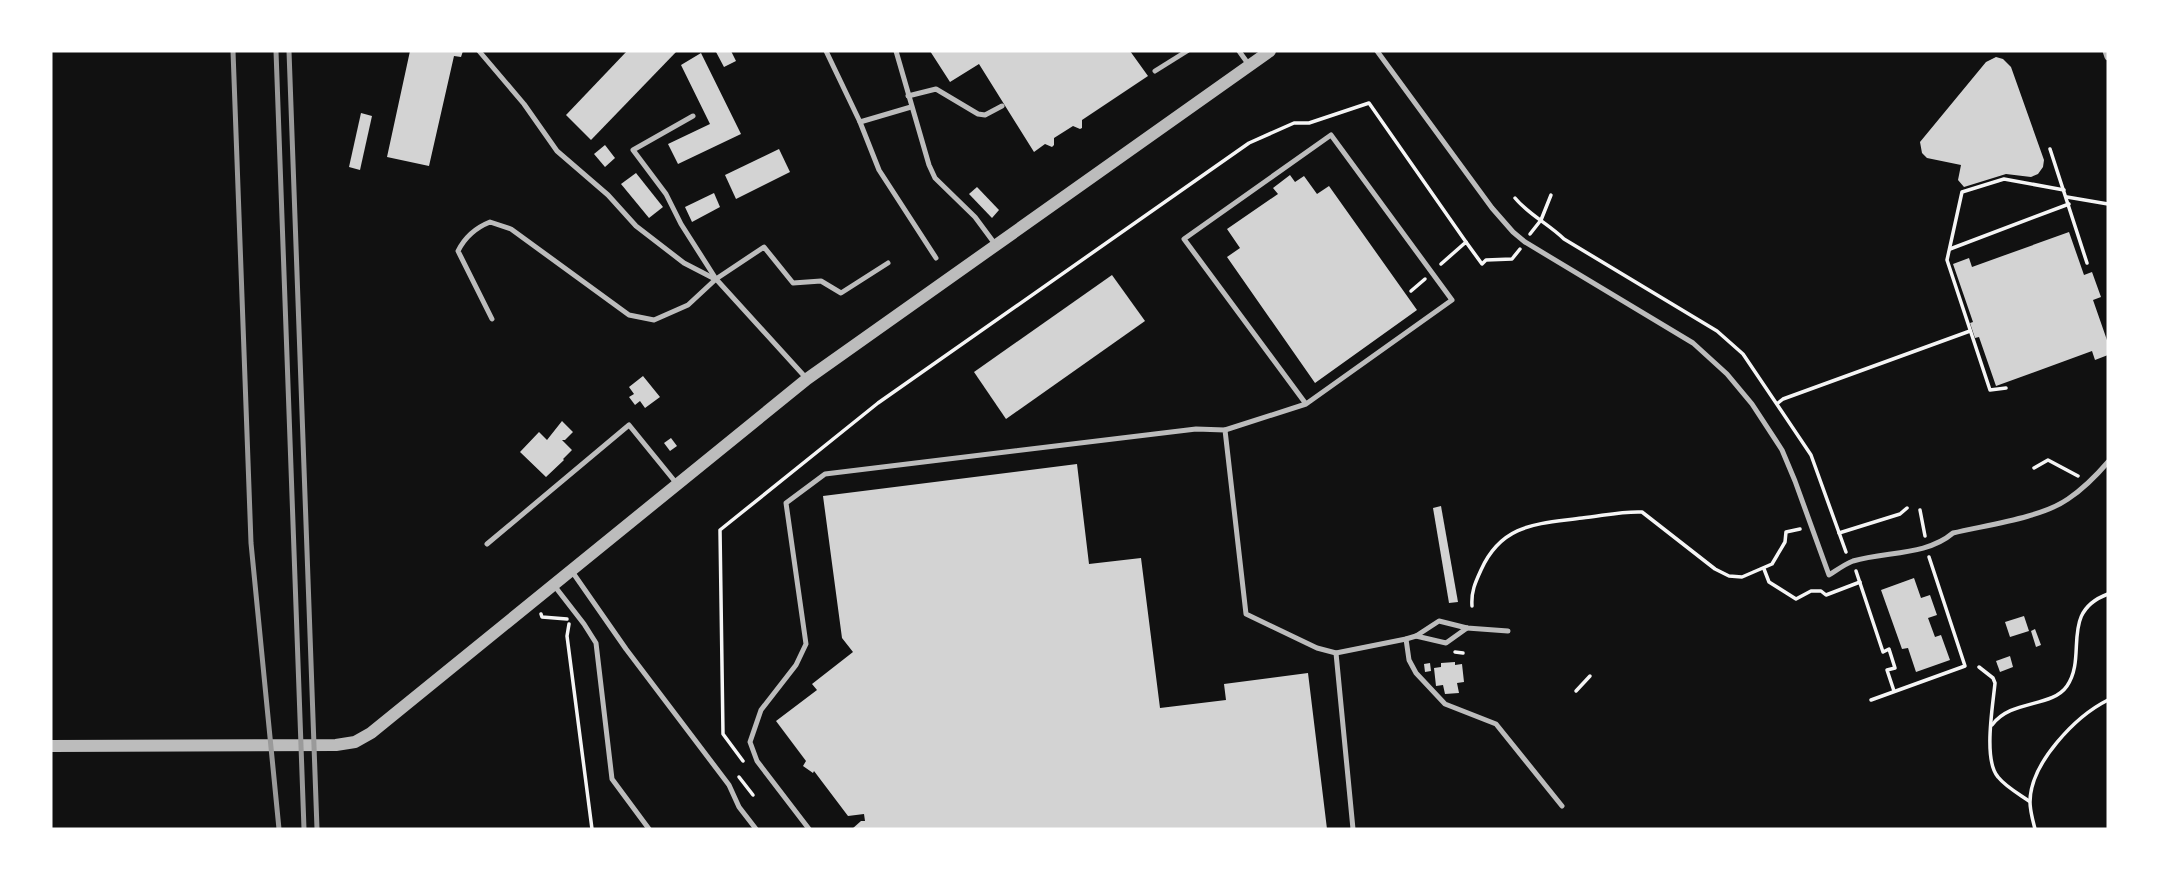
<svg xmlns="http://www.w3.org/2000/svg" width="2159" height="880" font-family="Poppins,sans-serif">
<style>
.building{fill:#d3d3d3}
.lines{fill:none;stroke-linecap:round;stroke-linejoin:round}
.path{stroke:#f5f5f5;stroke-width:3.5}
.service{stroke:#bcbcbc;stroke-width:5}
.minor{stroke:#bcbcbc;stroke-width:7}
.tertiary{stroke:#bcbcbc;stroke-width:12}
.rail{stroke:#9a9a9a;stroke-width:5}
</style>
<rect width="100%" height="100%" fill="#111"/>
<!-- building -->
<g class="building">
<polygon points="410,51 463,51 461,57 454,56 429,166 387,157"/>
<polygon points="627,51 677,51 591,140 566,115"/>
<polygon points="719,51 731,51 736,61 724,67 716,52"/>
<polygon points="930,51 1130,51 1148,76 1082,120 1082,128 1080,129 1073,126 1054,138 1054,145 1052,147 1045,144 1034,152 979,64 950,82"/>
<polygon points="701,53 741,134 678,164 668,144 710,124 681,65"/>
<polygon points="1996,57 2003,59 2011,67 2044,160 2043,167 2038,174 2031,177 2006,174 1964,187 1958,180 1961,165 1927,158 1922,153 1920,142 1986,62"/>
<polygon points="361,113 372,116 360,170 349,167"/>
<polygon points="605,145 615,158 605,167 594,154"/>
<polygon points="779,149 790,172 736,199 725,175"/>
<polygon points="636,173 663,207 649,218 621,184"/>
<polygon points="1290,175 1295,182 1304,176 1317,194 1329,186 1417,310 1315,383 1227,257 1240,248 1227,229 1278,194 1273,188"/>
<polygon points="977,187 999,210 992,218 969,194"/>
<polygon points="714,193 720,207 692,222 685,207"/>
<polygon points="2069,232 2084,275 2092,272 2101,297 2093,300 2108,343 2108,355 2095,360 2092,351 1996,386 1979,337 1975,338 1970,323 1973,322 1953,264 1969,258 1972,267"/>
<polygon points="1112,275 1145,321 1006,419 974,372"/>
<polygon points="643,376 660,397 645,408 640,401 635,405 629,397 634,394 629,387"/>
<polygon points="562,421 573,432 565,440 562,440 572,450 563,459 564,460 546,477 520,452 539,432 547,440"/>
<polygon points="671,438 677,446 670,451 664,443"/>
<polygon points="1077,464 1089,564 1141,558 1160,708 1226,700 1224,684 1308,673 1327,829 852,829 861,821 865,821 864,814 848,816 814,771 813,773 803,766 806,761 776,721 817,690 812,684 853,652 842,638 823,496"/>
<polygon points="1441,506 1458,602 1449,603 1433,508"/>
<polygon points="1914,578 1921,598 1930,595 1937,615 1928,618 1935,637 1941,635 1950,660 1916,672 1908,648 1902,649 1881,590"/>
<polygon points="2024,616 2029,631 2010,637 2005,622"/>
<polygon points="2035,629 2041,645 2036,647 2031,631"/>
<polygon points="2010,656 2013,667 2000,672 1996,661"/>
<polygon points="1455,662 1455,665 1462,664 1464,682 1457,683 1459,693 1445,694 1443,685 1436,686 1434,668 1441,667 1441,663"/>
<polygon points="1430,663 1431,671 1425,672 1424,664"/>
</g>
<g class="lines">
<!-- path -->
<g class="path">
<polyline points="2050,149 2087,263"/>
<polyline points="2067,197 2108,204"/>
<path d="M 1515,198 C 1529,215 1549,224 1564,239 L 1717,331 L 1743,354 L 1811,455 L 1846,552"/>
<polyline points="1530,234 1541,220 1551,195"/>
<polyline points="1950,249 2069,204"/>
<polyline points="1441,264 1466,242 1482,264 1486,260 1512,259 1520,249"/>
<polyline points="1411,291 1425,279"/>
<polyline points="2006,388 1990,390 1947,260 1962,192 2004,179 2064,190"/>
<polyline points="1778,403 1783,399 1970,331"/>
<polyline points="2034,468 2048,460 2078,476"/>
<polyline points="1920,510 1925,536"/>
<polyline points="1839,533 1900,514 1907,508"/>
<polyline points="1764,569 1769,582 1796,599 1811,591 1821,591 1826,595 1860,582"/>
<polyline points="1856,571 1883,652 1889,649 1895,668 1887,670 1894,691"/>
<path d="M 1472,606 C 1471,592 1475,583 1481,570 C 1502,523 1538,524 1582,518 C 1602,516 1622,511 1642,512 L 1715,569 L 1729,576 L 1742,577 L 1772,564 L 1785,542 L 1786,532 L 1800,529"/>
<polyline points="541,614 542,617 567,619"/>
<polyline points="569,624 567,636 592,829"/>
<polyline points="1455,652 1463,653"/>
<path d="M 1979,667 L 1993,678 L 1995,683 C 1993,705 1983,760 1998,777 C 2006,787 2019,794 2029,801"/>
<polyline points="1576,691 1590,676"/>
<polyline points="1871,700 1965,666 1929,557"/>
<path d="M 1992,725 C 2011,699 2052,708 2067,686 C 2088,655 2059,612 2108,594"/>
<polyline points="743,761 723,734 720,530 878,403 1249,143 1294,123 1309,123 1369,103 1466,242"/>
<polyline points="739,777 753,795"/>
<path d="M 2035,829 C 2033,821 2030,811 2030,802 C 2030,763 2076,716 2108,700"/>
</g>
<!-- service -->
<g class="service">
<polyline points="479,51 524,104 557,151 608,195 636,226 684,263 713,278"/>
<polyline points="826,51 860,122 911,107"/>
<polyline points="896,51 929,165 935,178 975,217 995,244"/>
<polyline points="1239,51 1249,65"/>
<path d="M 1377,51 L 1492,208 L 1513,232 L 1525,242 L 1693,343 L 1727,374 L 1752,404 L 1782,450 L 1795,481 L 1829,575 C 1837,570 1845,564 1853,561 C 1886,551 1926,556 1953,533 C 1986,525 2041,518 2068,499 C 2083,489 2096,476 2108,462"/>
<polyline points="1155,71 1187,51"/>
<polyline points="908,96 936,89 978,114 985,115 1002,106"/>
<polyline points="693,116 633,150 666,194 681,224 716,279 807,379"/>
<polyline points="860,122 879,170 936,258"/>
<path d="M 492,319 L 458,251 C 465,237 475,228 490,222 L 511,229 L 629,315 L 654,320 L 688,305 L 716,279 L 764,247 L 793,283 L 821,281 L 841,293 L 888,263"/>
<polyline points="1225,430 1306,404 1452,300 1331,135 1184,239 1306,404"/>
<polyline points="487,544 629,425 677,484"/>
<polyline points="571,570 626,649 729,785 739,807 756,829"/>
<polyline points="553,584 584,624 596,643 612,779 649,829"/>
<polyline points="1416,636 1446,643 1467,628"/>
<polyline points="1406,639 1409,660 1416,673 1445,704 1496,724 1562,806"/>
<polyline points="1336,653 1353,829"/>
<polyline points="809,829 757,761 750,742 761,710 796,665 806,644 786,503 825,474 1196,429 1225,430 1246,614 1317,648 1336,653 1406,639 1416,636 1439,621 1467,628 1508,631"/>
</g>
<!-- minor -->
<polyline class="minor" points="2106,51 2108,57"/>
<!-- tertiary -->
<polyline class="tertiary" points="51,746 336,745 355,742 371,733 807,379 1270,51"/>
<!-- rail -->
<g class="rail">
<polyline points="233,51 251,543 279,829"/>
<polyline points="276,51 304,829"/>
<polyline points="289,51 317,829"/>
</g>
</g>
<!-- border -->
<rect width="2159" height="880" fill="none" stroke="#ffffff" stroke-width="105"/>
</svg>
